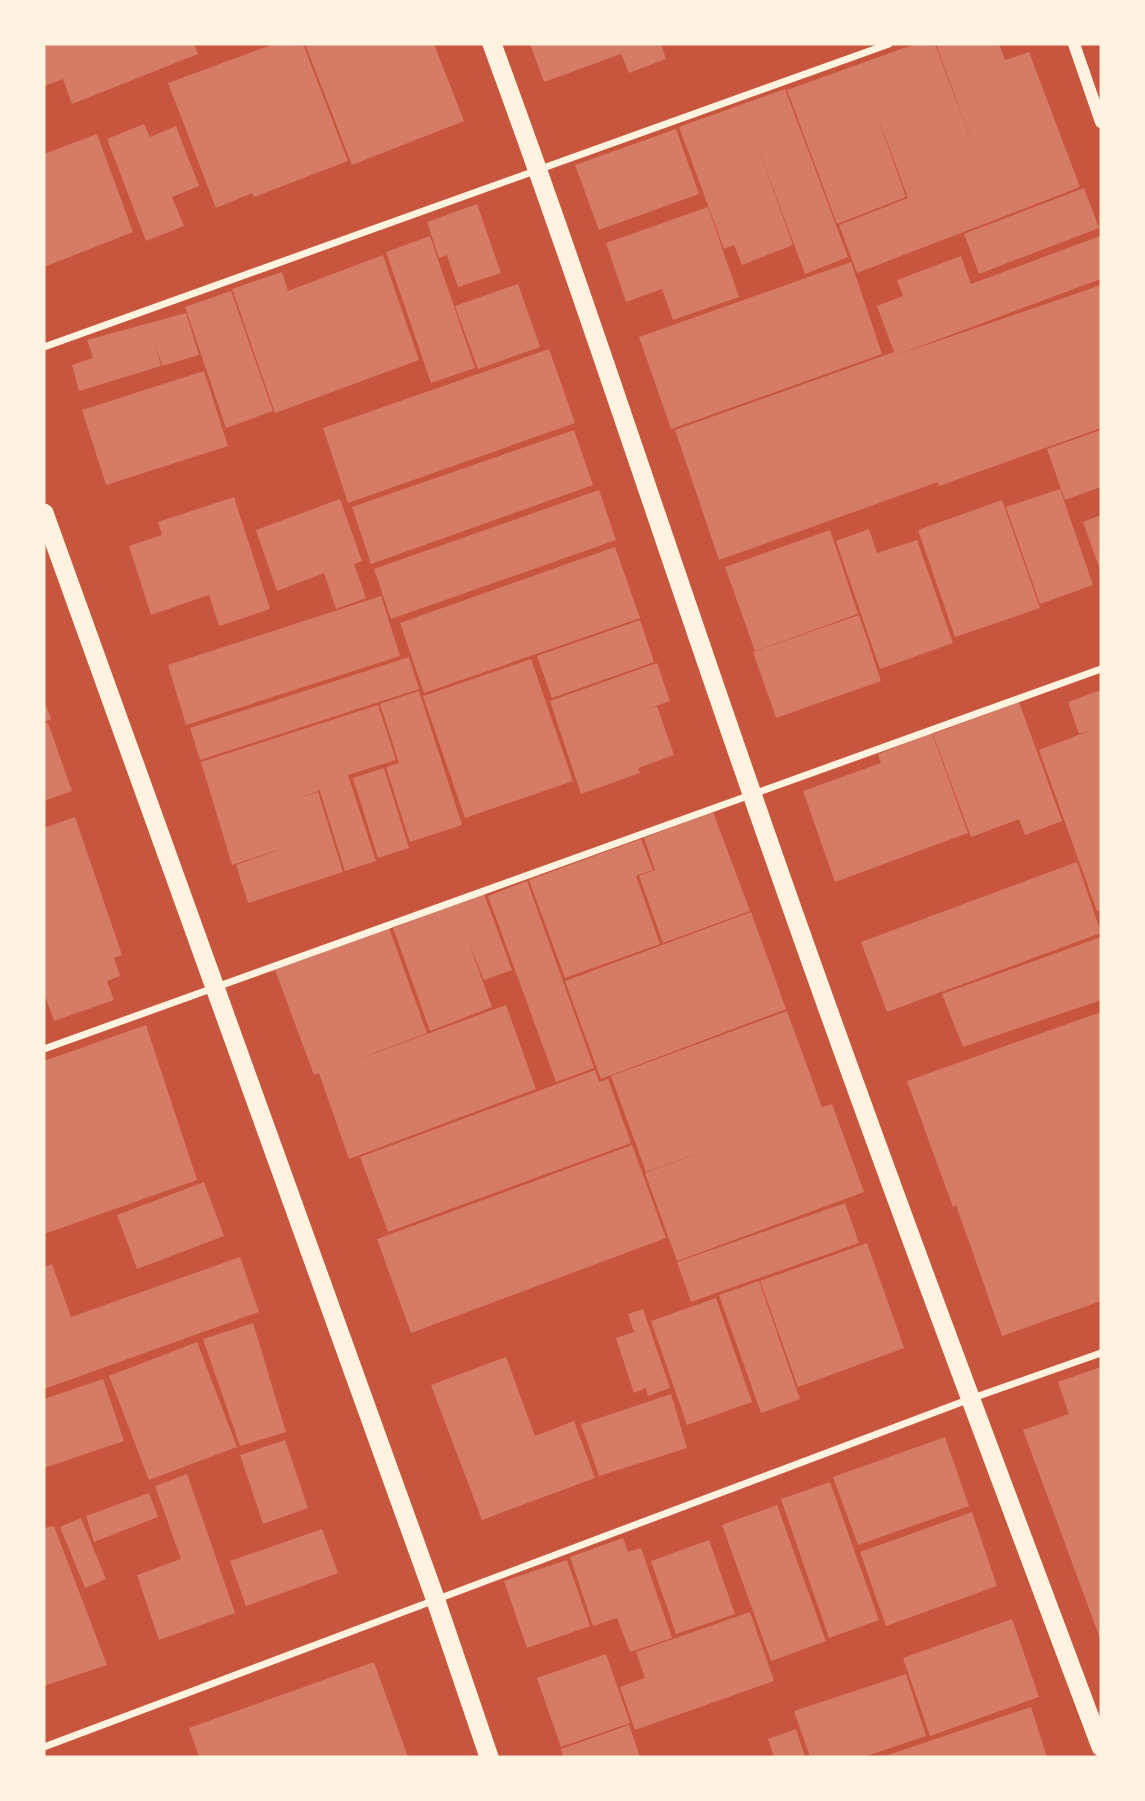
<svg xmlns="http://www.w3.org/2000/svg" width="1145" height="1801" font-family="'IBM Plex Serif',serif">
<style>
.building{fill:#d67c66}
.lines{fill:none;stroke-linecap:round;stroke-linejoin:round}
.minor{stroke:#fff3e0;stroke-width:7}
.tertiary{stroke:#fff3e0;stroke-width:12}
.trunk{stroke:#fff3e0;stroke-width:19}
</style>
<rect width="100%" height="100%" fill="#c8553d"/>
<!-- building -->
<g class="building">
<polygon points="44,44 194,44 198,54 72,104 63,79 44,86"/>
<polygon points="274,44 303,44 348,161 254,197 252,193 216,208 168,83"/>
<polygon points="305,44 434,44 464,121 352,165"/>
<polygon points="530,44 661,44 666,59 629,73 621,54 544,82"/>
<polygon points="915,44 935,44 982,170 936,44 999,44 1005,60 1029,52 1080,187 857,273 839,225 908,198 873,104 906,197 837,224 787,90"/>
<polygon points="785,89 848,257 805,274 755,140 793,245 742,265 734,245 724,249 679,127"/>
<polygon points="144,124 150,137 176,126 199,186 172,197 184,226 146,241 107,139"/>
<polygon points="676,129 699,194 599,230 575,165"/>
<polygon points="97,134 133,232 44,267 44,154"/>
<polygon points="1084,188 1099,228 979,274 964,234"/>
<polygon points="477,204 501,273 458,287 447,255 439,258 427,222"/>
<polygon points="708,207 739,297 673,320 662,289 626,302 606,243"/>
<polygon points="430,236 475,368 431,383 386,252"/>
<polygon points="1100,236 1101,279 894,356 1101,285 1101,428 939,486 938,482 719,560 675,430 894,352 877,306 903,296 897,280 961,256 971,284"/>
<polygon points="383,255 419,360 275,413 232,289 282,272 288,291"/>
<polygon points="851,262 882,354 671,429 639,337"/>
<polygon points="518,284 540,347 478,369 455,306"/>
<polygon points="231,291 273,411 226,428 185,307"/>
<polygon points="186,313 199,355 162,366 154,339 161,366 79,391 72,365 93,358 87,340"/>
<polygon points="549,349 575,423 348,503 323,428"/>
<polygon points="204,371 228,446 106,485 82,410"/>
<polygon points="574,430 593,485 371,564 352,507"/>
<polygon points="1101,430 1101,487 1065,500 1047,449"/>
<polygon points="1060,489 1093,585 1040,604 1006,507"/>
<polygon points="599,490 616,540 391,619 374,569"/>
<polygon points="234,497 270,609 219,626 209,595 151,615 129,546 162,535 158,522"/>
<polygon points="340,499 362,561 354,564 366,598 336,609 324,573 277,591 256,530"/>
<polygon points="1002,500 1040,608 955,637 918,530"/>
<polygon points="1101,515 1101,573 1083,522"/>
<polygon points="869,529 877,553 917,540 953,643 880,669 836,541"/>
<polygon points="830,530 858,614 755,651 725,567"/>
<polygon points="615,547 640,618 424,693 400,623"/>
<polygon points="381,596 400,656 186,725 168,665"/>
<polygon points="859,615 881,681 776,718 753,652"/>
<polygon points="640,620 654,662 552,698 537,656"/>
<polygon points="409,657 419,689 200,760 190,728"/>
<polygon points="531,659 573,781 465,818 423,696"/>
<polygon points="657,663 670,701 641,711 657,706 674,755 638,768 640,773 581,794 550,701"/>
<polygon points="1101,690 1101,910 1097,911 1039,750 1092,730 1079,734 1068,702"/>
<polygon points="419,691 462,825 410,842 386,767 399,763 380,704"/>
<polygon points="44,700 51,719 44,722"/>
<polygon points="1019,702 1062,821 1025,835 1019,819 971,837 933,734"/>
<polygon points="378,705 396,760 348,775 376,861 345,871 318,785 319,791 290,801 318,792 343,872 248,903 236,865 284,848 232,865 201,762"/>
<polygon points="48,723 72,791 44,801 44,724"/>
<polygon points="932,733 968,833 835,882 803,791 881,763 878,754"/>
<polygon points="384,768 409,848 378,858 353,778"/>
<polygon points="713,812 750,911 663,943 639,876 655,870 644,838"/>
<polygon points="75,817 122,955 114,958 120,976 107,981 114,1000 54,1021 44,993 44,828"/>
<polygon points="641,839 653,870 636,876 660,944 565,978 529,880"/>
<polygon points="1077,862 1101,933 887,1012 861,942"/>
<polygon points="527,881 594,1068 556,1082 488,896"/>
<polygon points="484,894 512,970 484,980 467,938 492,1007 430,1031 393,928"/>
<polygon points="751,912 786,1009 601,1079 565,981"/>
<polygon points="389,928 427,1033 337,1067 506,1005 536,1089 349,1159 319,1073 314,1075 275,970"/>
<polygon points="1101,937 1101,1000 963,1047 942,994"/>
<polygon points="787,1011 822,1107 832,1104 864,1192 677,1261 645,1173 721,1145 646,1172 611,1076"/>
<polygon points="1101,1012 1101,1301 1002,1336 956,1205 953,1207 907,1081"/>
<polygon points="146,1025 197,1180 44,1234 44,1061"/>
<polygon points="595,1070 599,1082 608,1079 631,1143 388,1232 360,1157"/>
<polygon points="632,1145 666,1238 411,1333 377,1239"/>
<polygon points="204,1182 224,1236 137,1269 117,1215"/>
<polygon points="845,1203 859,1243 691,1302 677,1262"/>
<polygon points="867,1243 904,1348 798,1387 760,1281"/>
<polygon points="240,1257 259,1312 44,1389 44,1267 52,1264 71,1317"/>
<polygon points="759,1281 800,1399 761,1413 719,1295"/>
<polygon points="716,1298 752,1402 687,1425 651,1321"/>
<polygon points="643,1309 670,1388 648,1396 646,1388 634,1393 616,1338 634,1332 628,1314"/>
<polygon points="253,1323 286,1432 240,1446 203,1339"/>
<polygon points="197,1342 237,1447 149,1480 109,1376"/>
<polygon points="506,1357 535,1436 574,1421 595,1478 482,1520 431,1385"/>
<polygon points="1101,1367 1101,1641 1023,1430 1069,1414 1058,1382"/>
<polygon points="103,1379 124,1441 44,1468 44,1399"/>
<polygon points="671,1394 687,1448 599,1476 581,1424"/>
<polygon points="945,1437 969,1506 858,1545 833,1477"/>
<polygon points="285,1440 308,1508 263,1524 240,1455"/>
<polygon points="187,1474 235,1613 159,1640 137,1575 181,1559 155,1486"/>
<polygon points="830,1482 879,1620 829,1638 781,1499"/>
<polygon points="149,1493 158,1517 94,1542 86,1516"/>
<polygon points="777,1505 826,1641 771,1661 722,1525"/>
<polygon points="972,1512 997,1586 886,1626 860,1552"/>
<polygon points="81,1518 106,1579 85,1588 60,1527"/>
<polygon points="54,1526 107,1665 44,1686 44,1528"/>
<polygon points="322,1529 338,1573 246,1606 230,1561"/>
<polygon points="623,1538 628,1552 641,1548 672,1638 630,1652 617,1618 593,1626 570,1557"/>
<polygon points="709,1540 735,1614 676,1634 651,1561"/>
<polygon points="567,1560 590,1626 527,1648 504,1581"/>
<polygon points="750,1612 774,1681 635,1730 620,1687 645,1678 636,1652"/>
<polygon points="1012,1619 1039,1697 930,1736 903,1658"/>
<polygon points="606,1654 630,1723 561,1747 537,1678"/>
<polygon points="374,1662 408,1757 199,1757 189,1728"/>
<polygon points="906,1674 926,1736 864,1757 810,1757 794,1711"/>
<polygon points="1031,1707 1047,1757 882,1757"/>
<polygon points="629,1725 640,1757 563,1757 561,1749"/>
<polygon points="796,1729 805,1757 774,1757 768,1739"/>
</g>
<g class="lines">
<!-- minor -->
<g class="minor">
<polyline points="44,347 889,44"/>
<polyline points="44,1049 1101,669"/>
<polyline points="44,1747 970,1399 1101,1353"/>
</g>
<!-- tertiary -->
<polyline class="tertiary" points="1074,44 1101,122"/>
<!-- trunk -->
<g class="trunk">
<path d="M 492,44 C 583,291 664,542 751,791 C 862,1112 982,1430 1101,1747"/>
<polyline points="44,513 435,1598 489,1757"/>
</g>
</g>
<!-- border -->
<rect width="1145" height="1801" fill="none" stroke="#fff3e0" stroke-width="91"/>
</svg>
